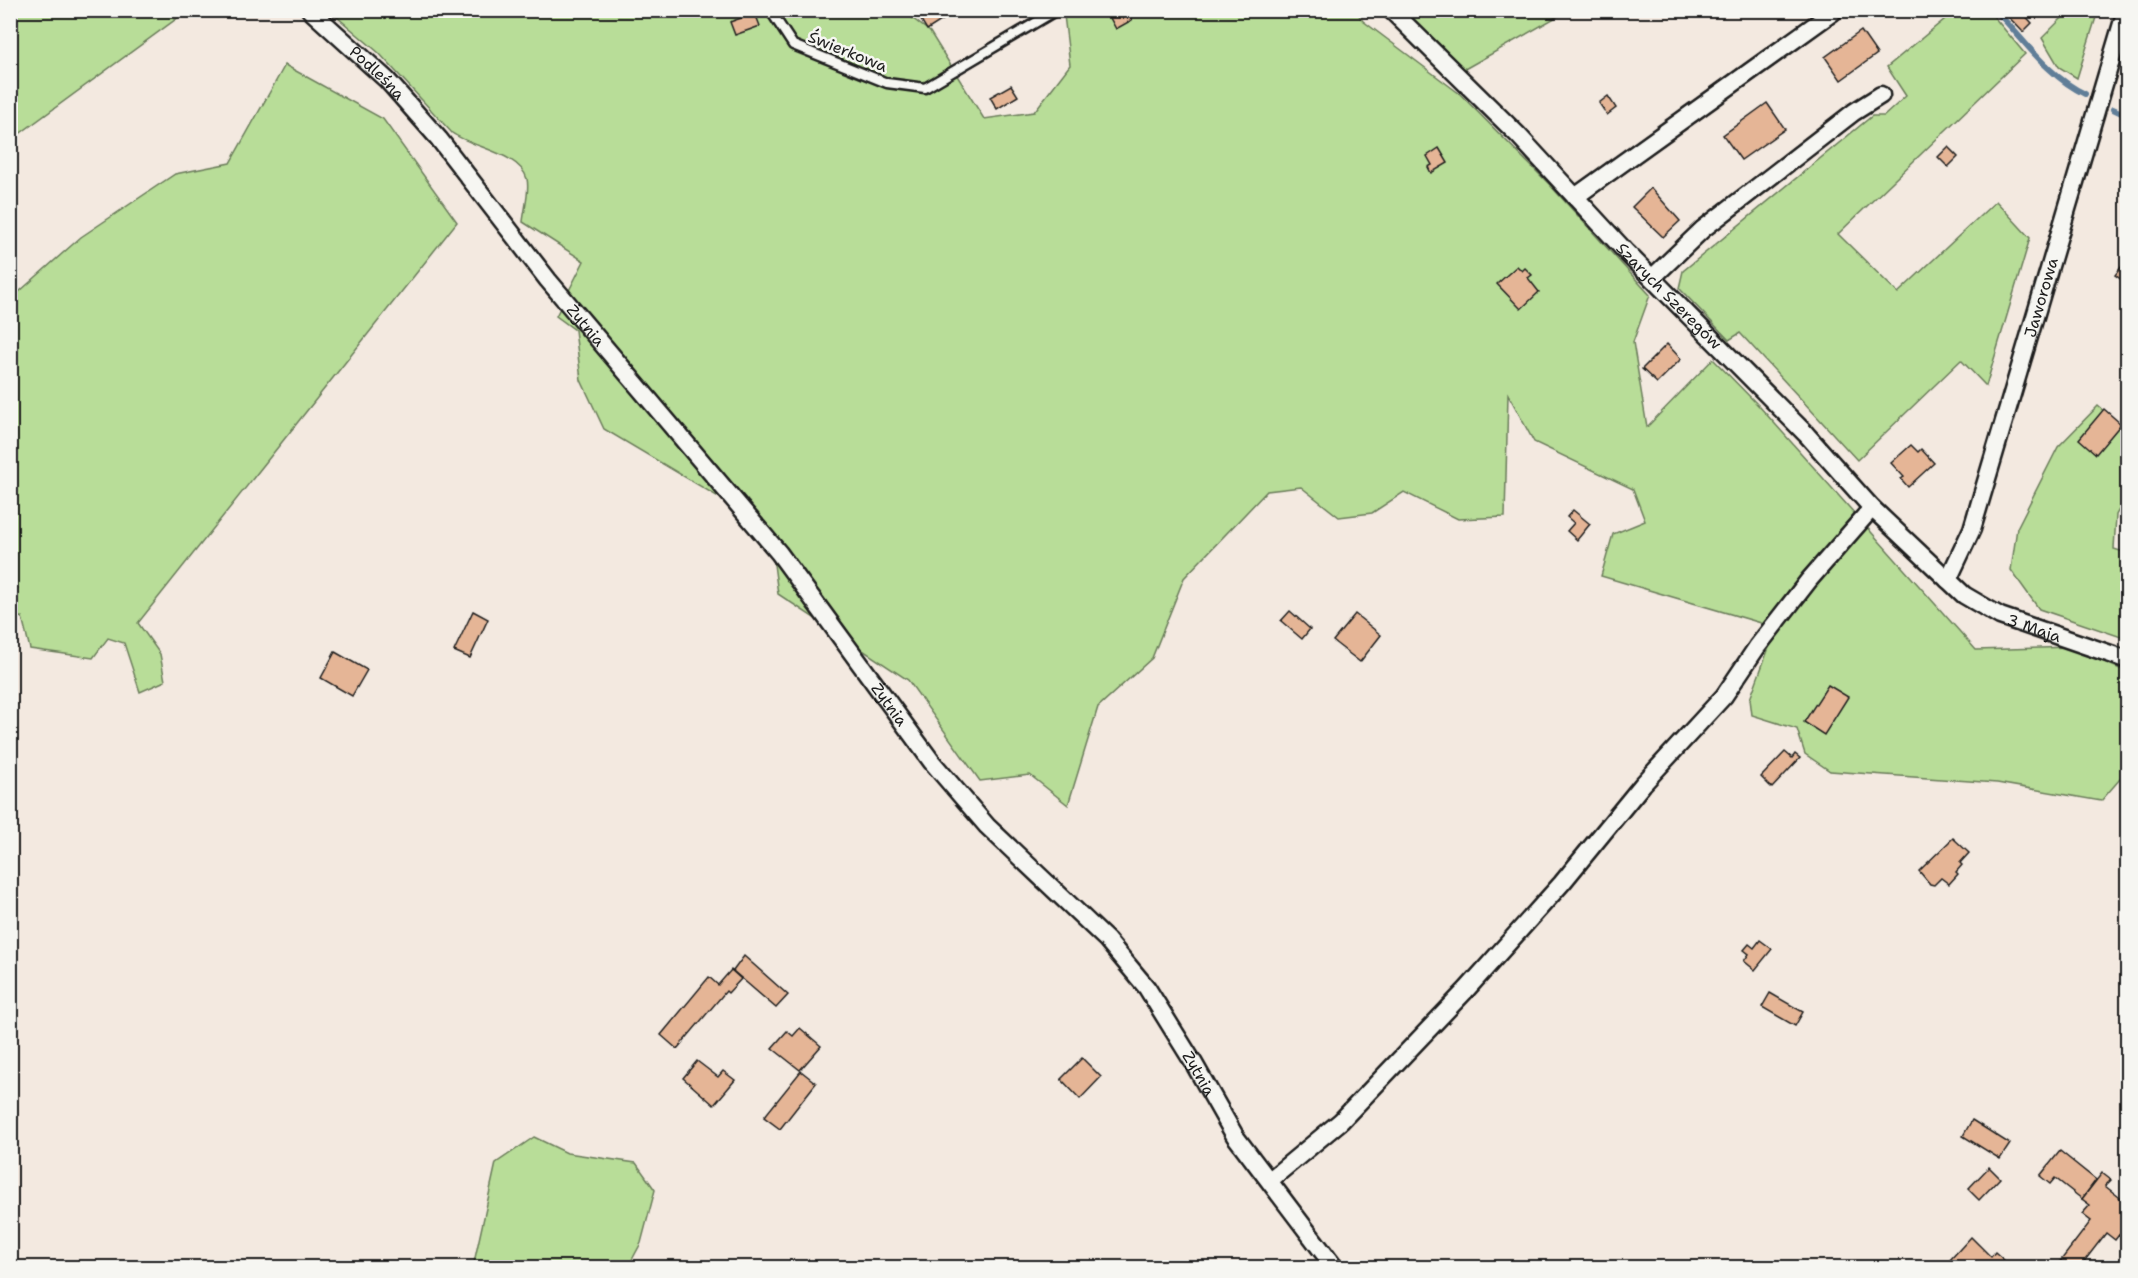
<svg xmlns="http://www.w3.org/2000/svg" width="2138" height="1278" font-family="'Shantell Sans',sans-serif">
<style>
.green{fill:#b8dd98;stroke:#6a7c5a;stroke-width:1.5}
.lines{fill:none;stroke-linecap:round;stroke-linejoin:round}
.stream{stroke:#607e98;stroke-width:6}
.building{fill:#e5b596;stroke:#1c1c1c;stroke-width:1.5}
.service-casing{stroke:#1c1c1c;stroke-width:13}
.minor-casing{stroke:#1c1c1c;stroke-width:21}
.service{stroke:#f6f6f2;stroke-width:8}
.minor{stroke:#f6f6f2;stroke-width:16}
.labels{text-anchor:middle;stroke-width:5;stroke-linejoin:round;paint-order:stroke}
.street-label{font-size:16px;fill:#1c1c1c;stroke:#f6f6f2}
</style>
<rect width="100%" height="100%" fill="#f3e9e0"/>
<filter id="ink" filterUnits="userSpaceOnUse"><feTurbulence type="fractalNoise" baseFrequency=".0167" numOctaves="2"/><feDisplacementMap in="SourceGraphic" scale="12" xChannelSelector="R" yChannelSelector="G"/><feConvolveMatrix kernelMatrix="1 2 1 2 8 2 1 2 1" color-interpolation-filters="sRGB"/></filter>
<g filter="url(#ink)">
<!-- green -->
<g class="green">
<polygon points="11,10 187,10 187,11 11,140"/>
<path d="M 1286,10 L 1356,11 L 1363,21 L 1460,94 L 1549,184 L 1650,295 L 1633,342 L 1647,427 L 1713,359 L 1759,406 L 1976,650 L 2070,647 L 2127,672 L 2127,771 L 2101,801 L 1997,783 L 1830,771 L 1805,754 L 1797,729 L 1752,715 L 1750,699 L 1771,642 L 1761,623 L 1601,576 L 1613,534 L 1645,521 L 1633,489 L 1534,442 L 1508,394 L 1505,517 L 1458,519 L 1404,492 L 1372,513 L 1339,517 L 1301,487 L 1267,491 L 1184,578 L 1152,658 L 1098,707 L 1068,805 L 1030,775 L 980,781 L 908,680 L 778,594 L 769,527 L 604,429 L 581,380 L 575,330 L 556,316 L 584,261 L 523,222 C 524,210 530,191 527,179 C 520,153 473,148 452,133 L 379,53 L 330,11 L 903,11 L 930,32 L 984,119 L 1034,112 L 1070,65 L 1064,15 L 1072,11 Z"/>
<polygon points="1956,10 1989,11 2025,54 1838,234 1898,293 1996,201 2030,238 1986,386 1961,360 1857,460 1740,333 1729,340 1679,288 1683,271 1872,116 1884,116 1906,96 1887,67"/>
<polygon points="2070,10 2098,11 2077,78 2059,67 2042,38"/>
<polygon points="1402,11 1567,11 1463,70"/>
<polygon points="285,65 383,119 457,222 138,623 160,654 165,681 140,692 124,643 108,638 93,658 30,649 22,617 11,618 11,591 18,588 10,581 11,299 81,237 175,174 230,163"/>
<polygon points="2098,406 2123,428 2127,441 2127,495 2116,515 2114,549 2127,553 2127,639 2039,609 2011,570 2017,528 2058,447"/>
<polygon points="534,1137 567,1153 636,1163 655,1190 641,1243 628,1267 473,1267 496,1163"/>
</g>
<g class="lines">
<!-- stream -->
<g class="stream">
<path d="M 1995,10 C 2024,39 2047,76 2085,94"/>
<polyline points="2113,109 2128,116"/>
</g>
</g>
<!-- building -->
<g class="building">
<polygon points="915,10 949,10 952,14 927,30"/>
<polygon points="1120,10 1127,10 1132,20 1116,29 1109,16"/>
<polygon points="2002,10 2020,10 2032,23 2023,32"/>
<polygon points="755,13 760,26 735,35 730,22"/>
<polygon points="1861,31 1877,54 1841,80 1825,57"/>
<polygon points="1011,85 1018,96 997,109 990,97"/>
<polygon points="1608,96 1616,108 1607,115 1599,103"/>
<polygon points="1767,103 1785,129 1741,160 1723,135"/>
<polygon points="1948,147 1958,157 1948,167 1938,157"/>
<polygon points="1439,148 1448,163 1431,173 1428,167 1432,165 1427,156"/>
<polygon points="1651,188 1680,221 1663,237 1632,207"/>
<polygon points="1517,266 1522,271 1525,268 1532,275 1528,278 1539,292 1521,309 1497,284"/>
<polygon points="2122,266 2128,270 2128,284 2115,275"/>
<polygon points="1667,344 1681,359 1657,383 1642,369"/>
<polygon points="2104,409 2121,424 2096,454 2079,439"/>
<polygon points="1911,445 1918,452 1921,449 1934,463 1908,487 1901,479 1904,477 1891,463"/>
<polygon points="1573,510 1590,524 1577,540 1567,531 1574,523 1567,517"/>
<polygon points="473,611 488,619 470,658 454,651"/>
<polygon points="1290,611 1310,629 1302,639 1281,621"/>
<polygon points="1355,614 1381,635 1360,662 1333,641"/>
<polygon points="335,652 367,670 352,696 321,678"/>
<polygon points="1828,685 1848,697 1824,735 1804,722"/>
<polygon points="1785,752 1792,758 1795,754 1800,758 1772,788 1761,777"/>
<polygon points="1953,838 1969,853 1960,863 1962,865 1956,872 1958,874 1949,884 1941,878 1934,885 1930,884 1919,871"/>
<polygon points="1760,940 1772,949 1755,970 1744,961 1749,954 1744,950 1749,944 1754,948"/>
<polygon points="744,956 788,995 776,1008 733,971"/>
<polygon points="731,970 741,979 728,993 726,991 677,1049 661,1035 709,977 718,985"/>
<polygon points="1770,993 1803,1012 1795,1026 1762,1007"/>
<polygon points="800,1028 821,1046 800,1070 772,1048 787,1031 793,1036"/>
<polygon points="1082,1058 1101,1077 1080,1099 1061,1079"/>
<polygon points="697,1061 718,1077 723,1071 735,1080 714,1105 683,1078"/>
<polygon points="801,1071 816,1083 780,1129 764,1117"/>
<polygon points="1972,1120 2010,1144 2000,1159 1963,1136"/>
<polygon points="2060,1151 2096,1180 2082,1199 2055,1178 2050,1184 2040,1176"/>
<polygon points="1989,1167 2000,1178 1979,1200 1968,1189"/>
<polygon points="2102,1173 2111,1180 2105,1186 2128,1204 2128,1223 2115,1240 2106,1233 2079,1268 2055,1268 2091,1221 2082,1214 2090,1205 2082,1199"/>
<polygon points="1971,1237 1991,1257 1995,1252 2004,1260 1998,1268 1959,1268 1950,1260"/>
</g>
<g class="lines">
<defs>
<polyline id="service" points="770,10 793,45 887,83 925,88 1057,10"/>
<g id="minor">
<path id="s1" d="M 310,10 L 387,80 L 439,139 L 548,280 L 779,553 L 932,762 L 987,826 L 1107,940 L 1147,988 L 1193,1062 L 1235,1136 L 1335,1268"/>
<path id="s2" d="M 1391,10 L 1518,135 L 1627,253 L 1806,434 L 1872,508 L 1964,595 L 2000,616 L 2128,660"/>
<polyline points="1575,197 1833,12"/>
<polyline points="1652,278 1703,229 1854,112 1881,95"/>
<path id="s3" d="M 1948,580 L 1972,529 L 2126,10"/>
<polyline points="1270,1180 1341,1121 1467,989 1562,883 1643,784 1724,696 1757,647 1809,580 1872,508"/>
</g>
</defs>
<!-- service casing -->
<use href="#service" class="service-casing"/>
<!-- minor casing -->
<use href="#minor" class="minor-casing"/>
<!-- service -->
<use href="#service" class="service"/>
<!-- minor -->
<use href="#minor" class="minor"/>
</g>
</g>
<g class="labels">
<!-- street labels -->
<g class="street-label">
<text transform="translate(848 51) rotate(22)" y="6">Świerkowa</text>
<text dy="6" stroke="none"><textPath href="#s1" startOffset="92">Podleśna</textPath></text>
<text dy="6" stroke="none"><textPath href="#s2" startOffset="399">Szarych Szeregów</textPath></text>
<text dy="6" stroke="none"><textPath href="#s3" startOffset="298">Jaworowa</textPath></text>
<text dy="6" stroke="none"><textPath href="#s1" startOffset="420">Żytnia</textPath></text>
<text dy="6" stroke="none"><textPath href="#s2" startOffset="897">3 Maja</textPath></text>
<text dy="6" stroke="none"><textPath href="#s1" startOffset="906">Żytnia</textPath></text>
<text dy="6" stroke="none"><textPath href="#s1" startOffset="1390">Żytnia</textPath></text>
</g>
</g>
<!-- margin -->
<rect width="2138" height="1278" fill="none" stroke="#f6f6f2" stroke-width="36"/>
<rect x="18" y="18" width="2102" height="1242" fill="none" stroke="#1c1c1c" stroke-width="2" filter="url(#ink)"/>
</svg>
